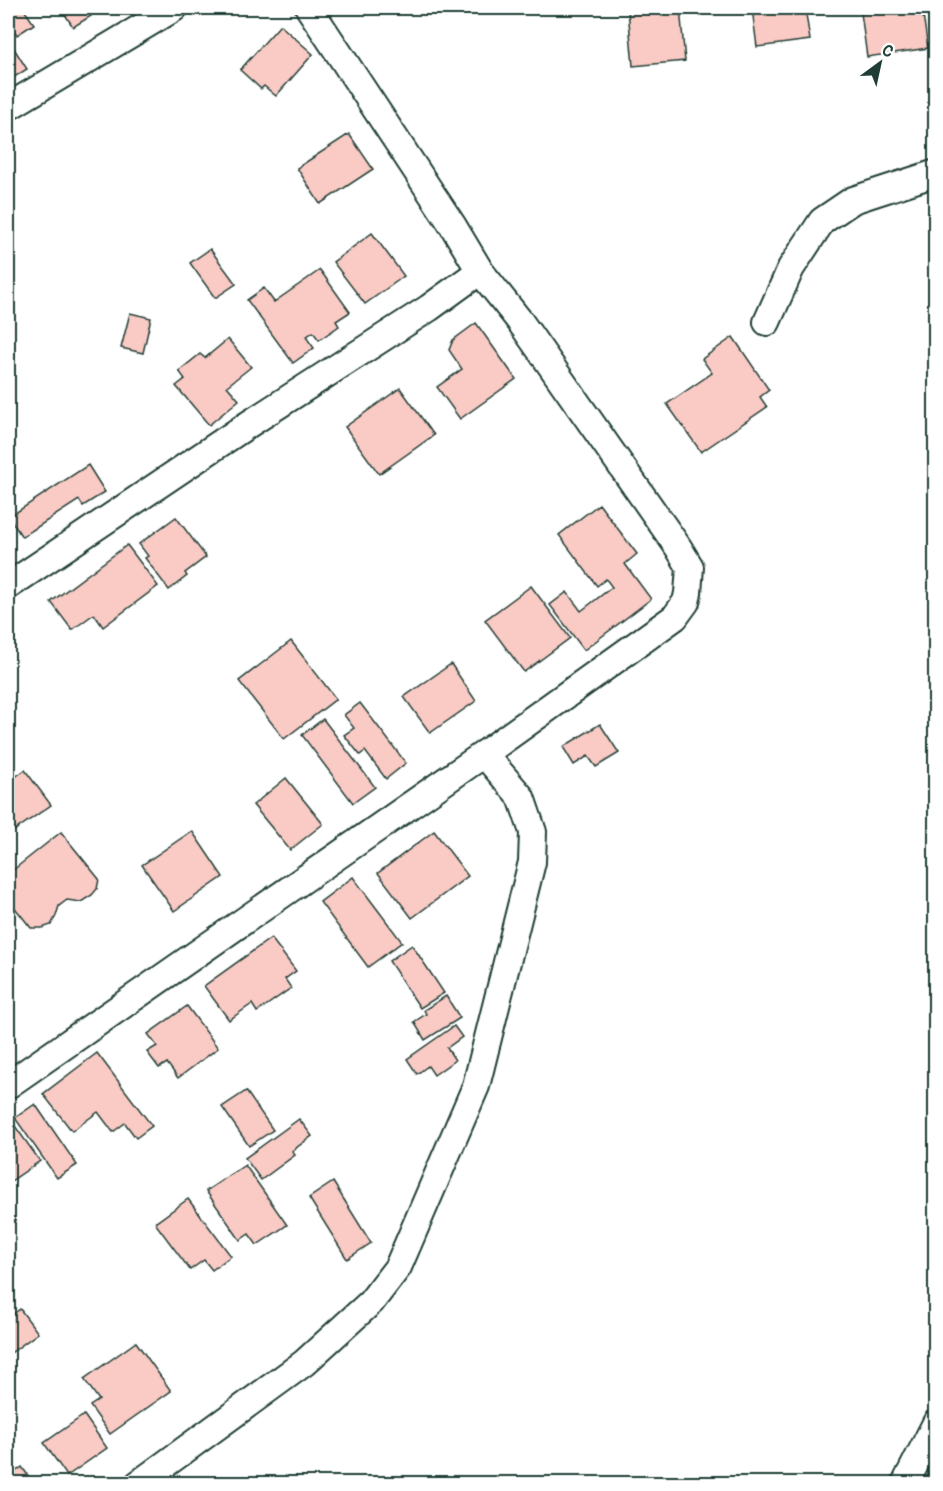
<svg xmlns="http://www.w3.org/2000/svg" width="943" height="1491" font-family="Pangolin,sans-serif">
<style>
.building{fill:#facac4;stroke:#1f3d34;stroke-width:1.5}
.lines{fill:none;stroke-linecap:round;stroke-linejoin:round}
.minor-casing{stroke:#1f3d34;stroke-width:30}
.minor{stroke:#fff;stroke-width:26}
</style>
<rect width="100%" height="100%" fill="#fff"/>
<filter id="ink" filterUnits="userSpaceOnUse"><feTurbulence type="fractalNoise" baseFrequency=".0167" numOctaves="2"/><feDisplacementMap in="SourceGraphic" scale="12" xChannelSelector="R" yChannelSelector="G"/><feConvolveMatrix kernelMatrix="1 2 1 2 8 2 1 2 1" color-interpolation-filters="sRGB"/></filter>
<g filter="url(#ink)">
<!-- building -->
<g class="building">
<polygon points="8,8 29,8 25,11 34,24 17,35 8,21"/>
<polygon points="61,8 86,8 91,16 73,27"/>
<polygon points="650,8 680,8 685,61 633,66 628,10"/>
<polygon points="752,8 805,8 810,40 757,47"/>
<polygon points="902,8 922,8 928,48 867,57 861,13"/>
<polygon points="280,25 313,54 276,96 264,86 261,89 240,70"/>
<polygon points="8,39 27,69 8,81"/>
<polygon points="349,134 373,169 320,204 297,168"/>
<polygon points="372,233 404,276 365,304 333,262"/>
<polygon points="210,249 236,284 215,298 190,263"/>
<polygon points="320,270 350,312 336,321 339,326 319,340 313,332 306,337 314,348 293,363 247,300 264,288 274,302"/>
<polygon points="130,313 151,318 143,353 121,348"/>
<polygon points="476,323 516,379 460,419 437,387 462,369 449,350 453,340"/>
<polygon points="733,337 769,390 760,397 767,407 701,452 667,404 712,373 702,359"/>
<polygon points="228,339 251,367 227,386 239,400 209,425 176,386 185,379 179,371 200,354 205,358"/>
<polygon points="400,388 434,435 379,474 345,427"/>
<polygon points="88,465 105,492 83,506 79,500 22,537 9,517"/>
<polygon points="599,504 637,554 625,564 651,599 584,650 550,605 567,592 581,611 612,587 606,579 597,586 559,535"/>
<polygon points="176,517 206,557 185,573 187,576 169,590 145,558 148,556 139,544"/>
<polygon points="127,545 158,586 103,627 94,614 72,630 51,602"/>
<polygon points="531,586 570,638 524,672 485,620"/>
<polygon points="291,641 336,699 284,739 239,681"/>
<polygon points="451,664 476,701 430,733 404,697"/>
<polygon points="360,703 406,763 386,779 365,751 360,755 344,735 354,728 344,715"/>
<polygon points="323,719 375,787 353,803 302,735"/>
<polygon points="600,724 619,753 596,767 588,756 574,765 563,747"/>
<polygon points="25,770 51,805 8,835 8,782"/>
<polygon points="286,778 323,824 290,850 253,805"/>
<polygon points="192,831 223,877 174,911 142,865"/>
<polygon points="434,831 468,876 412,918 378,873"/>
<polygon points="61,832 99,879 97,889 92,895 81,902 67,900 59,906 56,916 51,925 42,928 31,928 8,899 8,874"/>
<polygon points="353,877 402,942 368,967 320,902"/>
<polygon points="271,938 296,971 285,979 291,988 257,1012 252,1004 229,1020 204,986"/>
<polygon points="412,945 444,993 420,1008 389,961"/>
<polygon points="446,996 460,1018 425,1040 414,1022 426,1014 424,1010"/>
<polygon points="187,1006 218,1048 178,1078 167,1063 159,1068 147,1052 157,1046 148,1034"/>
<polygon points="454,1026 462,1037 447,1048 455,1060 434,1075 428,1066 417,1074 407,1059"/>
<polygon points="97,1053 152,1126 136,1138 125,1123 113,1132 98,1112 72,1131 43,1094"/>
<polygon points="246,1091 273,1130 249,1146 222,1107"/>
<polygon points="35,1104 77,1165 57,1178 15,1118"/>
<polygon points="10,1119 40,1161 8,1183 8,1121"/>
<polygon points="299,1119 312,1136 292,1151 295,1155 261,1180 245,1158"/>
<polygon points="245,1165 287,1225 257,1245 249,1234 240,1240 206,1191"/>
<polygon points="333,1182 371,1243 347,1259 309,1198"/>
<polygon points="188,1199 231,1256 212,1270 204,1260 190,1270 155,1223"/>
<polygon points="20,1309 38,1333 8,1355 8,1318"/>
<polygon points="136,1342 171,1391 110,1434 90,1406 99,1400 84,1379"/>
<polygon points="84,1415 107,1448 67,1476 44,1443"/>
<polygon points="22,1467 34,1484 8,1484 8,1477"/>
</g>
<g class="lines">
<defs>
<g id="minor">
<polyline points="8,107 174,8"/>
<polyline points="767,322 791,268 822,221 853,200 936,173"/>
<polyline points="8,586 249,424 429,308 480,271"/>
<polyline points="8,1085 484,754 675,617 686,602 688,593 690,567 678,547 519,320 480,271 453,226 309,8"/>
<polyline points="138,1484 304,1363 371,1302 398,1267 476,1086 532,862 533,832 521,797 484,754"/>
<polyline points="905,1484 936,1423"/>
</g>
</defs>
<!-- minor casing -->
<use href="#minor" class="minor-casing"/>
<!-- minor -->
<use href="#minor" class="minor"/>
</g>
</g>
<!-- margin -->
<rect width="943" height="1491" fill="none" stroke="#fff" stroke-width="30"/>
<rect x="15" y="15" width="913" height="1461" fill="none" stroke="#1f3d34" stroke-width="2" filter="url(#ink)"/>
<!-- north arrow -->
<g transform="translate(880 63) rotate(33)" stroke="#ffffff" stroke-width="4.5" paint-order="stroke">
<path d="M0-4.5L10 22L0 15L-10 22Z" fill="#1f3d34"/>
<text y="-9" font-size="16" font-weight="bold" text-anchor="middle" fill="#1f3d34">С</text>
</g>
</svg>
